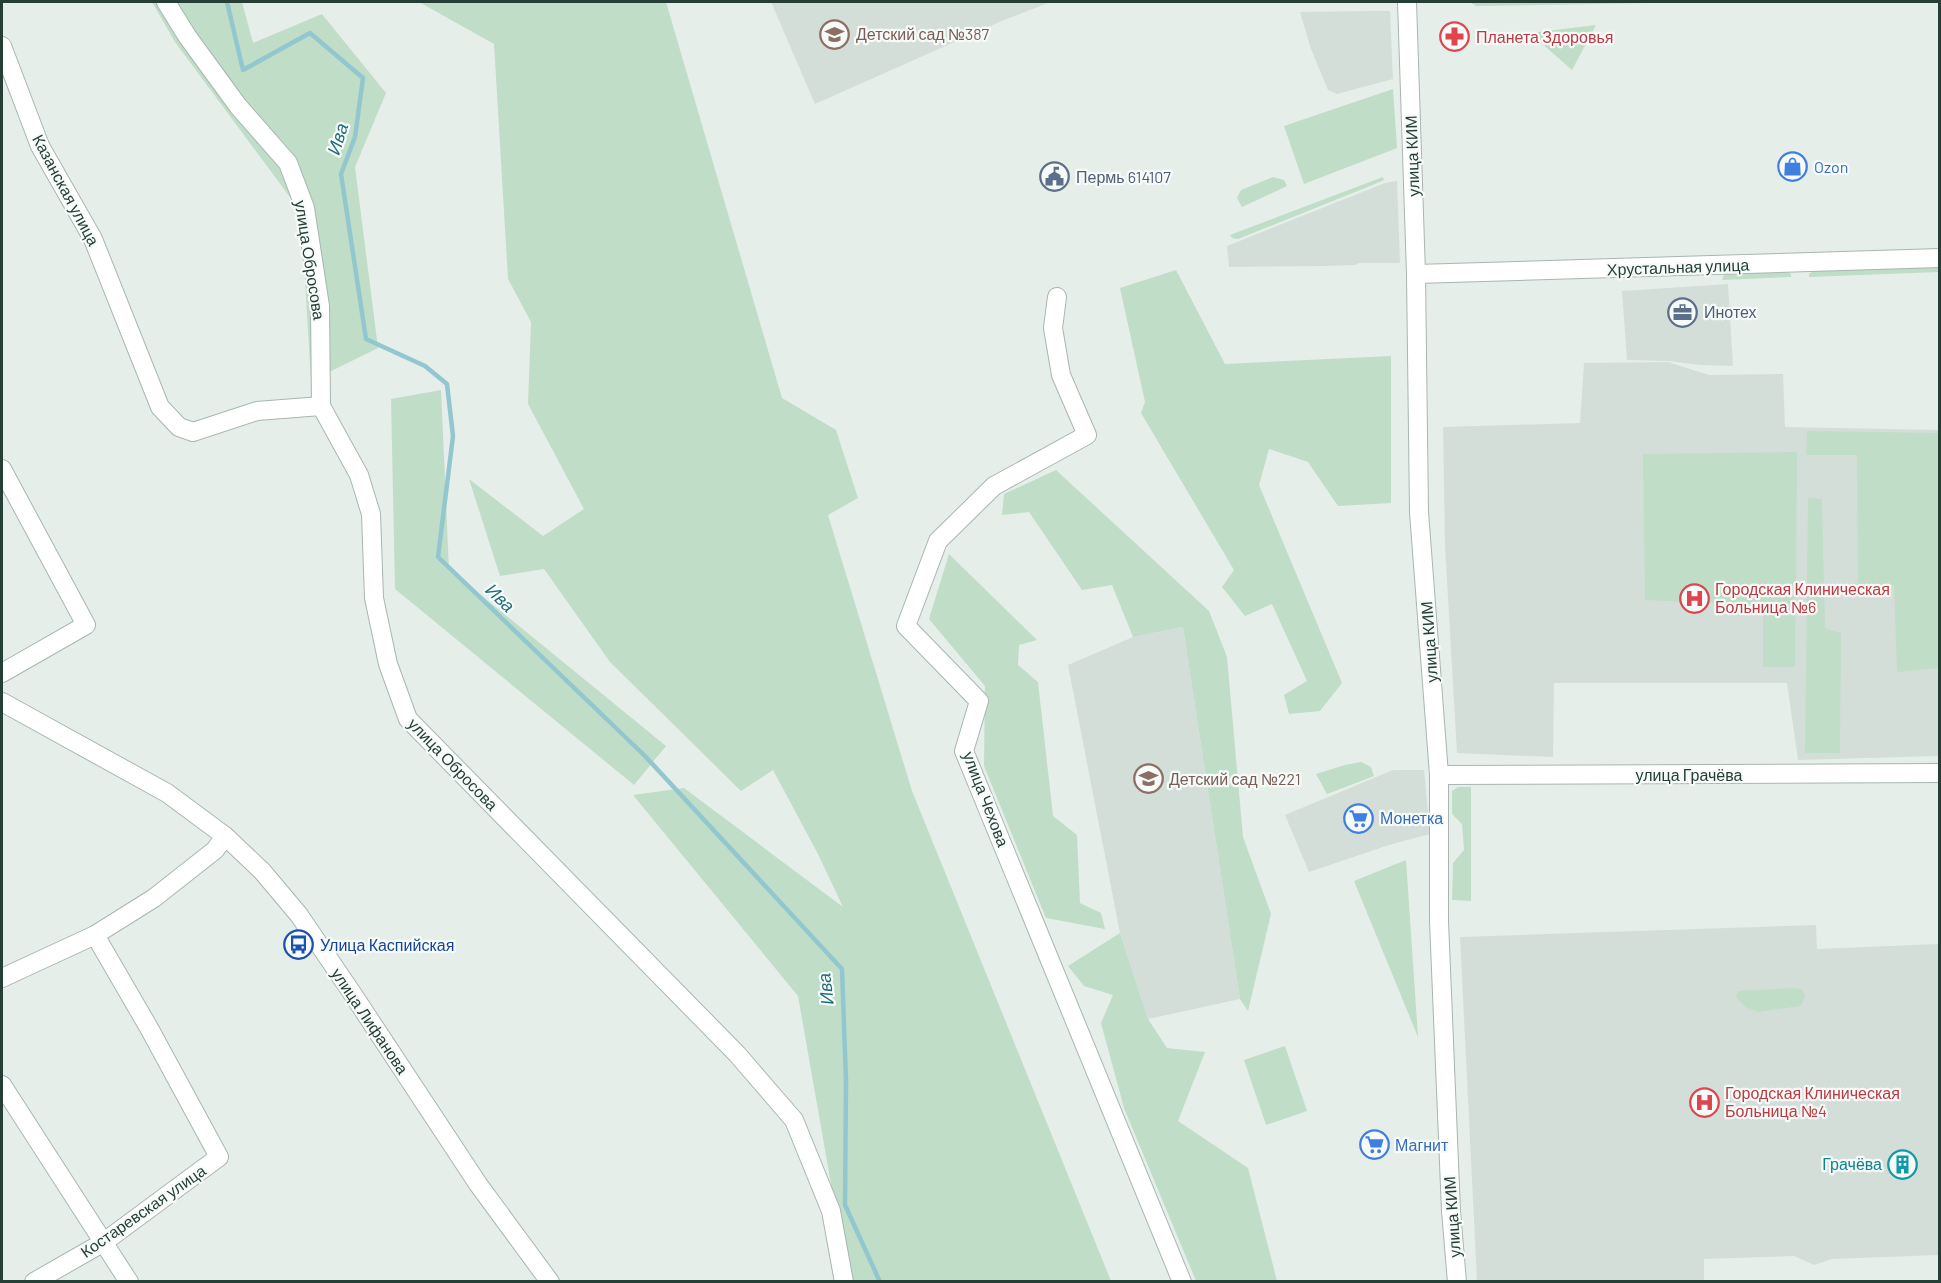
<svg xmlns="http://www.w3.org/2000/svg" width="1941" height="1283" font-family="Barlow,sans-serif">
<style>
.built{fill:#d4ded9}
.green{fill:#c0ddc7}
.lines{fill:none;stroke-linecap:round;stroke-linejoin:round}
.stream{stroke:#92c7cf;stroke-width:4.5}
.minor-casing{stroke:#a8b6b1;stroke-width:20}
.minor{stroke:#fff;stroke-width:18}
.labels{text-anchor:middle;stroke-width:4.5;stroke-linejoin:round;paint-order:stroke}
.education-label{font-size:16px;fill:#785e54;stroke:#f6faf8;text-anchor:start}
.health-label{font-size:16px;fill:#be3a42;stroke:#f6faf8;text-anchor:start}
.street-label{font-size:16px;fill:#253f37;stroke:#f6faf8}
.shop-label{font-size:16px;fill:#366cbe;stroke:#f6faf8;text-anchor:start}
.service-label{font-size:16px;fill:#4e5e75;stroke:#f6faf8;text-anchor:start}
.transit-label{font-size:16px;fill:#164399;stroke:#f6faf8;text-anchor:start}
.culture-label{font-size:16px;fill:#0d838f;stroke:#f6faf8;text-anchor:end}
.water-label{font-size:18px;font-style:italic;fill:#226c78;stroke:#f6faf8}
</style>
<rect width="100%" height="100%" fill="#e6eeea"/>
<!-- built -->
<g class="built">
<polygon points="771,2 1051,2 1004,20 815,104"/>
<polygon points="1370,11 1390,11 1393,79 1337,94 1328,90 1311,49 1300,12"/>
<polygon points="1397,181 1400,263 1359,263 1355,265 1324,266 1229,267 1227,246 1385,183"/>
<polygon points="1728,284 1733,366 1700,365 1668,361 1627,360 1622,291"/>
<polygon points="1668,362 1709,375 1783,374 1785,427 1939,430 1939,756 1798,760 1787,683 1554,683 1553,757 1457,753 1445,546 1443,427 1580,423 1584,363"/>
<polygon points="1183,627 1240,999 1148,1019 1120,933 1068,665 1133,637"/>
<polygon points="1393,770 1424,770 1430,834 1389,845 1309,872 1285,815"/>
<polygon points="1816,925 1817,949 1939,944 1939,1255 1832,1259 1814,1265 1794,1256 1704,1259 1704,1281 1477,1281 1460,937"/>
</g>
<!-- green -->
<g class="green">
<polygon points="152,2 242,2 253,43 322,14 386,93 355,167 378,348 311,381 301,212 175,42"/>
<polygon points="419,2 666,2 782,398 836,430 858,498 828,515 912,791 1111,1281 848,1281 798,996 633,795 684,788 843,907 818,854 773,770 741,791 610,662 544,569 500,576 469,479 543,536 584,509 528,404 531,322 508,279 494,44"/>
<polygon points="1470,2 1652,2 1653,3 1476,6"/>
<polygon points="1596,25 1572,70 1530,33"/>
<polygon points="1393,89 1397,148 1304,184 1284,126"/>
<polygon points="1273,177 1284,180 1287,186 1242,207 1237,198 1241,190"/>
<polygon points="1383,177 1384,180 1375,184 1238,239 1232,238 1230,235"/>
<polygon points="1939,266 1939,272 1809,277 1809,274 1815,270"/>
<polygon points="1176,270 1225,364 1391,356 1391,503 1338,506 1308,462 1269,449 1259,485 1342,683 1320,711 1289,714 1284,695 1307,681 1272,604 1245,616 1222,587 1234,570 1141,413 1145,402 1120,288"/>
<polygon points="1784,271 1791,274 1791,277 1722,280 1725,272"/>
<polygon points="441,390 449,569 666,746 634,785 395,589 391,399"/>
<polygon points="1807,431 1939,433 1939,668 1897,672 1894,585 1858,586 1857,455 1806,455"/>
<polygon points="1797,452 1795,667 1763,667 1763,605 1645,600 1643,454"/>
<polygon points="1056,470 1209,611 1227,657 1243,837 1271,914 1248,1011 1240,999 1183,627 1133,637 1112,585 1082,590 1029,512 1002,515 1004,494"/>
<polygon points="1808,498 1822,499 1825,628 1841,633 1840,753 1805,753"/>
<polygon points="949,554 1037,640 1019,645 1018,665 1038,682 1053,816 1077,835 1080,903 1101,913 1105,929 1046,918 984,766 985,686 929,619"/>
<polygon points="1361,762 1371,767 1374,776 1327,794 1316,774 1345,765"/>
<polygon points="1458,787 1471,787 1471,901 1452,900 1453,863 1464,850 1462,824 1452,814 1452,791"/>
<polygon points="1406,860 1418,1037 1354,881"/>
<polygon points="1120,933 1148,1019 1167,1048 1205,1052 1178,1121 1248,1168 1277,1281 1196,1281 1124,1108 1101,1023 1113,995 1084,986 1068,966"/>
<polygon points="1793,988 1801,989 1805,995 1804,1000 1800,1006 1758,1012 1746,1007 1735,997 1739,991"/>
<polygon points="1285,1046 1307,1111 1266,1125 1244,1060"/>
</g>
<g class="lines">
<!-- stream -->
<polyline class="stream" points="227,2 243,70 310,33 363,78 355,137 341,174 366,339 425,366 447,384 453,436 438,557 645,756 842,969 846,1081 845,1205 880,1282"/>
<defs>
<g id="minor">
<polyline points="166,2 187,36 238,106 288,163 305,208 320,306 321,406 359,475 371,514 374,598 388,664 408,719 737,1054 794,1120 831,1211 844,1282"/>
<polyline points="1407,2 1416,274 1419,512 1439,775 1439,921 1451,1211 1457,1282"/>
<polyline points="2,46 40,146 93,239 160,407 179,427 193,432 257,411 321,406"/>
<polyline points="1416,274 1940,258"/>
<polyline points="1057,297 1053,328 1061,375 1087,435 994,486 938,541 906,626 979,701 964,751 1182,1282"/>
<polyline points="2,469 86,625 2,673"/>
<polyline points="2,702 167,793 225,836 262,871 299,915 352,993 478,1184 550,1282"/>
<polyline points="1439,775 1940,773"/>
<polyline points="2,978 95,935 154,898 215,850 225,836"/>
<polyline points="2,1085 129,1282"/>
<polyline points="34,1282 104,1242 219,1157 149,1028 95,935"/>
</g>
</defs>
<!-- minor casing -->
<use href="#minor" class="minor-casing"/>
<!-- minor -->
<use href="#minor" class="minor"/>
</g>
<!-- icons -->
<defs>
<symbol id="school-ring" viewBox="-11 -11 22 22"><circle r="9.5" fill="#f6faf8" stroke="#8d6e63" stroke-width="1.5"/><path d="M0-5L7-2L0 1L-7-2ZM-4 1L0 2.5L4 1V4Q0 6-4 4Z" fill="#8d6e63"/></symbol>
<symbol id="pharmacy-ring" viewBox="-11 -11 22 22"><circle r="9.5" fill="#f6faf8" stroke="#e0444e" stroke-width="1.5"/><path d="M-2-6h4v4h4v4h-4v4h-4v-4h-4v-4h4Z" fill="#e0444e"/></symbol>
<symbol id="shop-ring" viewBox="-11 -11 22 22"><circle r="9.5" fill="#f6faf8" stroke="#3f7fe0" stroke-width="1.5"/><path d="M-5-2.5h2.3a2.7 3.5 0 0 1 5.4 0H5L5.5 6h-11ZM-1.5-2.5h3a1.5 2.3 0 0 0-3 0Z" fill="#3f7fe0"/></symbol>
<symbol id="civic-ring" viewBox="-11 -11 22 22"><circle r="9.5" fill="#f6faf8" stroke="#5c6f8a" stroke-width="1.5"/><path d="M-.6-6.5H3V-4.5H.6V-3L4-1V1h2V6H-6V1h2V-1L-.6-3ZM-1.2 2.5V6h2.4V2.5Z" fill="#5c6f8a"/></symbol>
<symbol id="office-ring" viewBox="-11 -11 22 22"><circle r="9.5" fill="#f6faf8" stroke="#5c6f8a" stroke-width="1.5"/><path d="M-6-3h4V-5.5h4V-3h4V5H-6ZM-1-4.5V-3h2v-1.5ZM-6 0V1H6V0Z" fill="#5c6f8a"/></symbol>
<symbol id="hospital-ring" viewBox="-11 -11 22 22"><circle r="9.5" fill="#f6faf8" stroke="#e0444e" stroke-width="1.5"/><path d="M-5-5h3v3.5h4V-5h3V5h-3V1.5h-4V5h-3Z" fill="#e0444e"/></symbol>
<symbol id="supermarket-ring" viewBox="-11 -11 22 22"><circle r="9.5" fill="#f6faf8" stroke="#3f7fe0" stroke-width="1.5"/><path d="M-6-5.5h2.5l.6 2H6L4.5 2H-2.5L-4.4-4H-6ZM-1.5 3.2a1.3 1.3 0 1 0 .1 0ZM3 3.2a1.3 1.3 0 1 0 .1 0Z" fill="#3f7fe0"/></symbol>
<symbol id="bus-ring" viewBox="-11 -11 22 22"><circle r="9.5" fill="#f6faf8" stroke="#1a4fb4" stroke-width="1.5"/><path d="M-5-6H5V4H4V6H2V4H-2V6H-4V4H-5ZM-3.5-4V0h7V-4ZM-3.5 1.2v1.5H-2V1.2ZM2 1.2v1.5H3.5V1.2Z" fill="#1a4fb4"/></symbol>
<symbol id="building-ring" viewBox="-11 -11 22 22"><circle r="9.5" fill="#f6faf8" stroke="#0f9aa8" stroke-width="1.5"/><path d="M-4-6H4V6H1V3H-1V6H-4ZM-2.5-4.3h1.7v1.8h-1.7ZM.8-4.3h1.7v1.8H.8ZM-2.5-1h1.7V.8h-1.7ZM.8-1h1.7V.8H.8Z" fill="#0f9aa8"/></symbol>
</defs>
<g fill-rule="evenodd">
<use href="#school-ring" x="818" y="18" width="33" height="33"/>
<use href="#pharmacy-ring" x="1438" y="20" width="33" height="33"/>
<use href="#shop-ring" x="1776" y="150" width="33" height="33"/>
<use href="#civic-ring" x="1038" y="160" width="33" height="33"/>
<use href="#office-ring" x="1666" y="296" width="33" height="33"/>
<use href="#hospital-ring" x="1678" y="582" width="33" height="33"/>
<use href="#school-ring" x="1132" y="762" width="33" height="33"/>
<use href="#supermarket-ring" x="1342" y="802" width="33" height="33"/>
<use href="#bus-ring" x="282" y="928" width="33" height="33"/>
<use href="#hospital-ring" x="1688" y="1086" width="33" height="33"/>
<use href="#supermarket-ring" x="1358" y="1128" width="33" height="33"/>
<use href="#building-ring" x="1886" y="1148" width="33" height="33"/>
</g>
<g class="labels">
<!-- education labels -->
<g class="education-label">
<text x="856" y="40">Детский сад №387</text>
<text x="1169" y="785">Детский сад №221</text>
</g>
<!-- health labels -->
<g class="health-label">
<text x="1476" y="43">Планета Здоровья</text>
<text x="1715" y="595">Городская Клиническая<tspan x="1715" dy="18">Больница №6</tspan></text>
<text x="1725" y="1099">Городская Клиническая<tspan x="1725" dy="18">Больница №4</tspan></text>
</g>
<!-- street labels -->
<g class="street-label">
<text transform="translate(1412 156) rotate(-92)" y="6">улица КИМ</text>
<text transform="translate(66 190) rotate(62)" y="6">Казанская улица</text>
<text transform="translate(310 260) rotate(81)" y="6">улица Обросова</text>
<text transform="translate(1678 267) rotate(-2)" y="6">Хрустальная улица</text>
<text transform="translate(1429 642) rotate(-94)" y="6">улица КИМ</text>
<text transform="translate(453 764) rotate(46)" y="6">улица Обросова</text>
<text x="1689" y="781">улица Грачёва</text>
<text transform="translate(986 799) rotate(69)" y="6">улица Чехова</text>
<text transform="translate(370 1021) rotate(56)" y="6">улица Лифанова</text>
<text transform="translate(143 1211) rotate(-35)" y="6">Костаревская улица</text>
<text transform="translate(1452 1217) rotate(-94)" y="6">улица КИМ</text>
</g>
<!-- shop labels -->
<g class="shop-label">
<text x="1814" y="173">Ozon</text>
<text x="1380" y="824">Монетка</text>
<text x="1395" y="1151">Магнит</text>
</g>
<!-- service labels -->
<g class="service-label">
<text x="1076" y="183">Пермь 614107</text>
<text x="1704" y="318">Инотех</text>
</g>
<!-- transit labels -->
<g class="transit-label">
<text x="320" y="951">Улица Каспийская</text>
</g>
<!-- culture labels -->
<g class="culture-label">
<text x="1882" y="1170">Грачёва</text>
</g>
<!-- water labels -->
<g class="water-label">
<text transform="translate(338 139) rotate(-73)" y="6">Ива</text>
<text transform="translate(500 598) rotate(44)" y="6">Ива</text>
<text transform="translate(826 989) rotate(-96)" y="6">Ива</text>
</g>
</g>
<!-- border -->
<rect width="1941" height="1283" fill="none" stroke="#253f37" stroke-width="6"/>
</svg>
